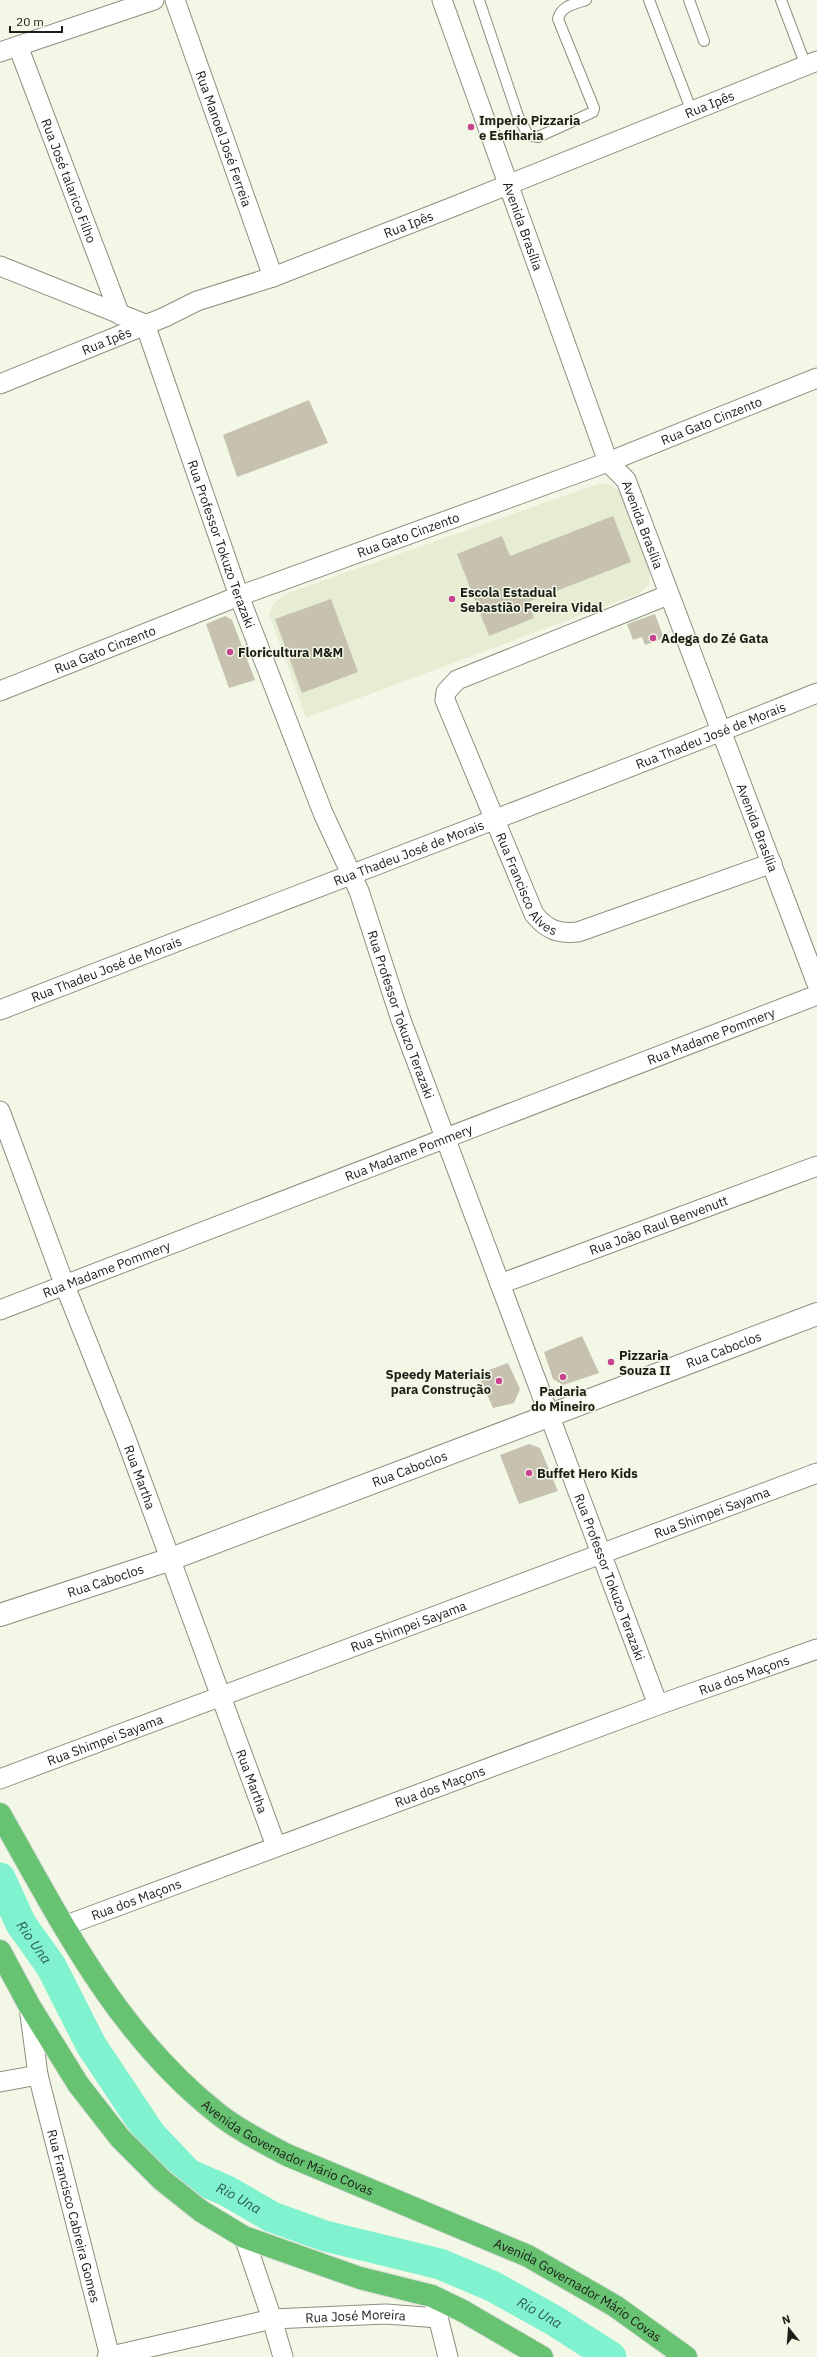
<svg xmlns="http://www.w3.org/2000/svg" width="817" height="2357" font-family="'IBM Plex Sans',sans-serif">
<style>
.built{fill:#e6edd3}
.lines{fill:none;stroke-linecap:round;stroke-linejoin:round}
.river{stroke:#81f2cf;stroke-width:31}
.building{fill:#c7c2b0}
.service-casing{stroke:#8b907f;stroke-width:12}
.minor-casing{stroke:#8b907f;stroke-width:21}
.tertiary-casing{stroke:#8b907f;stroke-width:24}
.trunk-casing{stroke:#dbdbda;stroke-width:24}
.service{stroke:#fff;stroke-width:10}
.minor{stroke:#fff;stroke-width:19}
.tertiary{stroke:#fff;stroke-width:22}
.trunk{stroke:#67c372;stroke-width:22}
.poi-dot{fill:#c7458e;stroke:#f3f8e6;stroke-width:1.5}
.labels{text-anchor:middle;stroke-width:3;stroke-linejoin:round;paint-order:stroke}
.street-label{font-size:13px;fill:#1c1e18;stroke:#f3f8e6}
.poi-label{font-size:13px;font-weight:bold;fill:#1c1e18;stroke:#f3f8e6;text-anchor:start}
.water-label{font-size:14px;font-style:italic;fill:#2c5c4d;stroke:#f3f8e6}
</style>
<rect width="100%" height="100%" fill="#f3f8e6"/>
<!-- built -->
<polygon class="built" points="601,483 611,485 620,492 650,569 649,585 638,594 306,718 269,614 273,604 285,594"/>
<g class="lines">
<!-- river -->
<path class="river" id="s1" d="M 0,1878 L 21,1924 L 51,1966 L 91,2045 L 151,2135 L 188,2174 L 227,2191 L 272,2217 L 325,2236 L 440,2264 L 492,2286 L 555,2321 L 611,2357"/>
</g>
<!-- building -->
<g class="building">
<polygon points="309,400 328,443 237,477 223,435"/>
<polygon points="613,516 631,562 528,602 534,618 489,636 457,554 502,536 510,556"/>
<polygon points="331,599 358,672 302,693 275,619"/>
<polygon points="655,614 664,638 645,645 642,637 633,640 627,624"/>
<polygon points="225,616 232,620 255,680 229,688 206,624"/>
<polygon points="582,1336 599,1373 563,1385 553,1379 544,1352"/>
<polygon points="508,1363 520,1389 514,1403 493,1408 478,1374"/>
<polygon points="529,1444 540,1448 558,1491 519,1504 500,1455"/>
</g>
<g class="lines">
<defs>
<g id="service">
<path d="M 479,0 L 518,116 L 528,135 L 538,137 L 593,112 L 594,108 L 558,19 C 561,6 574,4 586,0"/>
<polyline points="649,0 692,112"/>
<polyline points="689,0 704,41"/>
<polyline points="781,0 806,66"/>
</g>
<g id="minor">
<path id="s2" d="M 175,0 L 273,277"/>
<path id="s3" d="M 442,0 L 608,462 L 626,480 L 817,984"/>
<path id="s4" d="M 18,46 L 120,315"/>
<polyline points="0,52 154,0"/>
<path id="s5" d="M 0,266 L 145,324 L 239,596 L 323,813 L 359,891 L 401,1020 L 658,1705"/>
<path id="s6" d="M 0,384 L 165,317 L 197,301 L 273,277 L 450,208 L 817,61"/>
<path id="s7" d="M 668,595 L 457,680 L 446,692 L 445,700 L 534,914 C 547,930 558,934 578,932 L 772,863"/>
<path id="s8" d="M 0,691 L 239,596 L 608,462 L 817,378"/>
<path id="s9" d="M 0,1010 C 272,904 546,802 817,693"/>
<path id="s10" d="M 0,1111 L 65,1286 L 125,1436 L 276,1846"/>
<path id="s11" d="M 500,1284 L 817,1166"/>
<path id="s12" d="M 0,1310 L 817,995"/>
<path id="s13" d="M 0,1779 L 817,1473"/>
<path id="s14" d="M 64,1926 L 658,1705 L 817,1649"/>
<path id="s15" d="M 29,2007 L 38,2075 L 110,2357"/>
<polyline points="0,2082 38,2075"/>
<polyline points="244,2237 272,2319 283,2357"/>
<polyline points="435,2305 448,2357"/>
<path id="s16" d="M 107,2357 L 272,2319 L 386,2314 L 438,2318"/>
</g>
<g id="tertiary">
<path id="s17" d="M 0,1615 L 171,1559 L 817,1314"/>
</g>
<g id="trunk">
<path id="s18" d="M 0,1814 C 62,1923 116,2033 217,2113 C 238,2130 263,2142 287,2155 L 528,2256 L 615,2306 L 686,2357"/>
<polyline points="0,1951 29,2005 78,2084 120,2138 162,2180 201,2211 244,2237 360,2278 432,2296 463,2311 542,2357"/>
</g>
</defs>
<!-- service casing -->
<use href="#service" class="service-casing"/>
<!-- minor casing -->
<use href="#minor" class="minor-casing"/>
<!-- tertiary casing -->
<use href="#tertiary" class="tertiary-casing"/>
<!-- trunk casing -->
<use href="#trunk" class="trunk-casing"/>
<!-- service -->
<use href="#service" class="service"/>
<!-- minor -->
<use href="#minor" class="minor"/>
<!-- tertiary -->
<use href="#tertiary" class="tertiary"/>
<!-- trunk -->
<use href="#trunk" class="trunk"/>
</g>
<!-- markers -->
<g class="poi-dot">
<circle cx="471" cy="127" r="4"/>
<circle cx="452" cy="599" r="4"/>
<circle cx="653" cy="638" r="4"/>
<circle cx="230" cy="652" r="4"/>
<circle cx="611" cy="1362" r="4"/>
<circle cx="563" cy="1377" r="4"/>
<circle cx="499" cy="1381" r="4"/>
<circle cx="529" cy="1473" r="4"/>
</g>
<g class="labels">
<!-- street labels -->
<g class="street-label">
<text dy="5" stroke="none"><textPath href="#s6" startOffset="763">Rua Ipês</textPath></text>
<text dy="5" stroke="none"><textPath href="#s2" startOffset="147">Rua Manoel José Ferreia</textPath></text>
<text dy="5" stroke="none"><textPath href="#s4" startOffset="144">Rua José talarico Filho</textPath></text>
<text dy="5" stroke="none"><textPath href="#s6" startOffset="439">Rua Ipês</textPath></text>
<text dy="5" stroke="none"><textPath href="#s3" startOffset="240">Avenida Brasília</textPath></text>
<text dy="5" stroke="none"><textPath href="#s6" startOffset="115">Rua Ipês</textPath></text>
<text dy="5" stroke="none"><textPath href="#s8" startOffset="761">Rua Gato Cinzento</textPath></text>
<text dy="5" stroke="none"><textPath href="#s3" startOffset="564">Avenida Brasília</textPath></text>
<text dy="5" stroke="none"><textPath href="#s8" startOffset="437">Rua Gato Cinzento</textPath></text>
<text dy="5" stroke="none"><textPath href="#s5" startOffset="389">Rua Professor Tokuzo Terazaki</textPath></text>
<text dy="5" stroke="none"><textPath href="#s8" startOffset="113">Rua Gato Cinzento</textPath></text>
<text dy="5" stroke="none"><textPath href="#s9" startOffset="762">Rua Thadeu José de Morais</textPath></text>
<text dy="5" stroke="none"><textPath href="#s3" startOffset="888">Avenida Brasília</textPath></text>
<text dy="5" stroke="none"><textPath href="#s9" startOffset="438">Rua Thadeu José de Morais</textPath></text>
<text dy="5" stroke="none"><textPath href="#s7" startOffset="454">Rua Francisco Alves</textPath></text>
<text dy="5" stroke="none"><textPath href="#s9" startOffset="114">Rua Thadeu José de Morais</textPath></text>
<text dy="5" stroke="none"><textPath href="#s5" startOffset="893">Rua Professor Tokuzo Terazaki</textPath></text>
<text dy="5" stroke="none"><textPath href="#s12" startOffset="762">Rua Madame Pommery</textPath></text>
<text dy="5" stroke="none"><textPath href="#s12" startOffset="438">Rua Madame Pommery</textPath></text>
<text dy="5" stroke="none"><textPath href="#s11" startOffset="169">Rua João Raul Benvenutt</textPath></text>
<text dy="5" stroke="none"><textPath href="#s12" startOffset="114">Rua Madame Pommery</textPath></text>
<text dy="5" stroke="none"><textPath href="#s17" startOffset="771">Rua Caboclos</textPath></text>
<text dy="5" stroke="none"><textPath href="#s17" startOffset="435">Rua Caboclos</textPath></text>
<text dy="5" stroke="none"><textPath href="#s10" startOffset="392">Rua Martha</textPath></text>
<text dy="5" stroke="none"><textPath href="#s13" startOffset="760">Rua Shimpei Sayama</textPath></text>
<text dy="5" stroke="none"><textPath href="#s5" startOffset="1493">Rua Professor Tokuzo Terazaki</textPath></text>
<text dy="5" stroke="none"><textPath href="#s17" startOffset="111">Rua Caboclos</textPath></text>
<text dy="5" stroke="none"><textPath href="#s13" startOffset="436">Rua Shimpei Sayama</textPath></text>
<text dy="5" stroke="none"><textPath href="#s14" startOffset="725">Rua dos Maçons</textPath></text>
<text dy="5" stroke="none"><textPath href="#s13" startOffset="112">Rua Shimpei Sayama</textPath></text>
<text dy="5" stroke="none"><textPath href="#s10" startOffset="716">Rua Martha</textPath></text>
<text dy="5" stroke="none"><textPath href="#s14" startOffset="401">Rua dos Maçons</textPath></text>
<text dy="5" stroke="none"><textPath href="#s14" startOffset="77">Rua dos Maçons</textPath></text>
<text dy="5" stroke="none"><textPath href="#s18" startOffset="451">Avenida Governador Mário Covas</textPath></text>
<text dy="5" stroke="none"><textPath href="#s15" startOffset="214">Rua Francisco Cabreira Gomes</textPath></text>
<text dy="5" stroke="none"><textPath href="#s18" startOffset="775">Avenida Governador Mário Covas</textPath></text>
<text dy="5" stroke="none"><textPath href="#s16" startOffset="253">Rua José Moreira</textPath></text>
</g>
<!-- poi labels -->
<g class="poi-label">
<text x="479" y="125">Imperio Pizzaria<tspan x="479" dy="15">e Esfiharia</tspan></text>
<text x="460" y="597">Escola Estadual<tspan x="460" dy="15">Sebastião Pereira Vidal</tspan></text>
<text x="661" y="643">Adega do Zé Gata</text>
<text x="238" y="657">Floricultura M&amp;M</text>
<text x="619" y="1360">Pizzaria<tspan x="619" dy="15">Souza II</tspan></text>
<text x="491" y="1379" text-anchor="end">Speedy Materiais<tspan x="491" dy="15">para Construção</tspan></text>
<text x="563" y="1396" text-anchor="middle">Padaria<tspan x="563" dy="15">do Mineiro</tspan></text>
<text x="537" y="1478">Buffet Hero Kids</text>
</g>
<!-- water labels -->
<g class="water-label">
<text dy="5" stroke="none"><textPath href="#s1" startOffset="73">Rio Una</textPath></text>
<text dy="5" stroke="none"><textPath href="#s1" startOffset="409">Rio Una</textPath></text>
<text dy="5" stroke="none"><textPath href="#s1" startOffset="733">Rio Una</textPath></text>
</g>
</g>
<!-- north arrow -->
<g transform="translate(789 2329) rotate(343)" stroke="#f3f8e6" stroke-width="3" paint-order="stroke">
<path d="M0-3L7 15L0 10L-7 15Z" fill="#1c1e18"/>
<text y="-6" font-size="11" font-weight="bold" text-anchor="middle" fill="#1c1e18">N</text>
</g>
<!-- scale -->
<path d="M10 26v6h52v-6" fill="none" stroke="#1c1e18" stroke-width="2"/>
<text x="16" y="26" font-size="12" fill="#1c1e18" stroke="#f3f8e6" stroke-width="3" paint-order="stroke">20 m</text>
</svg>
